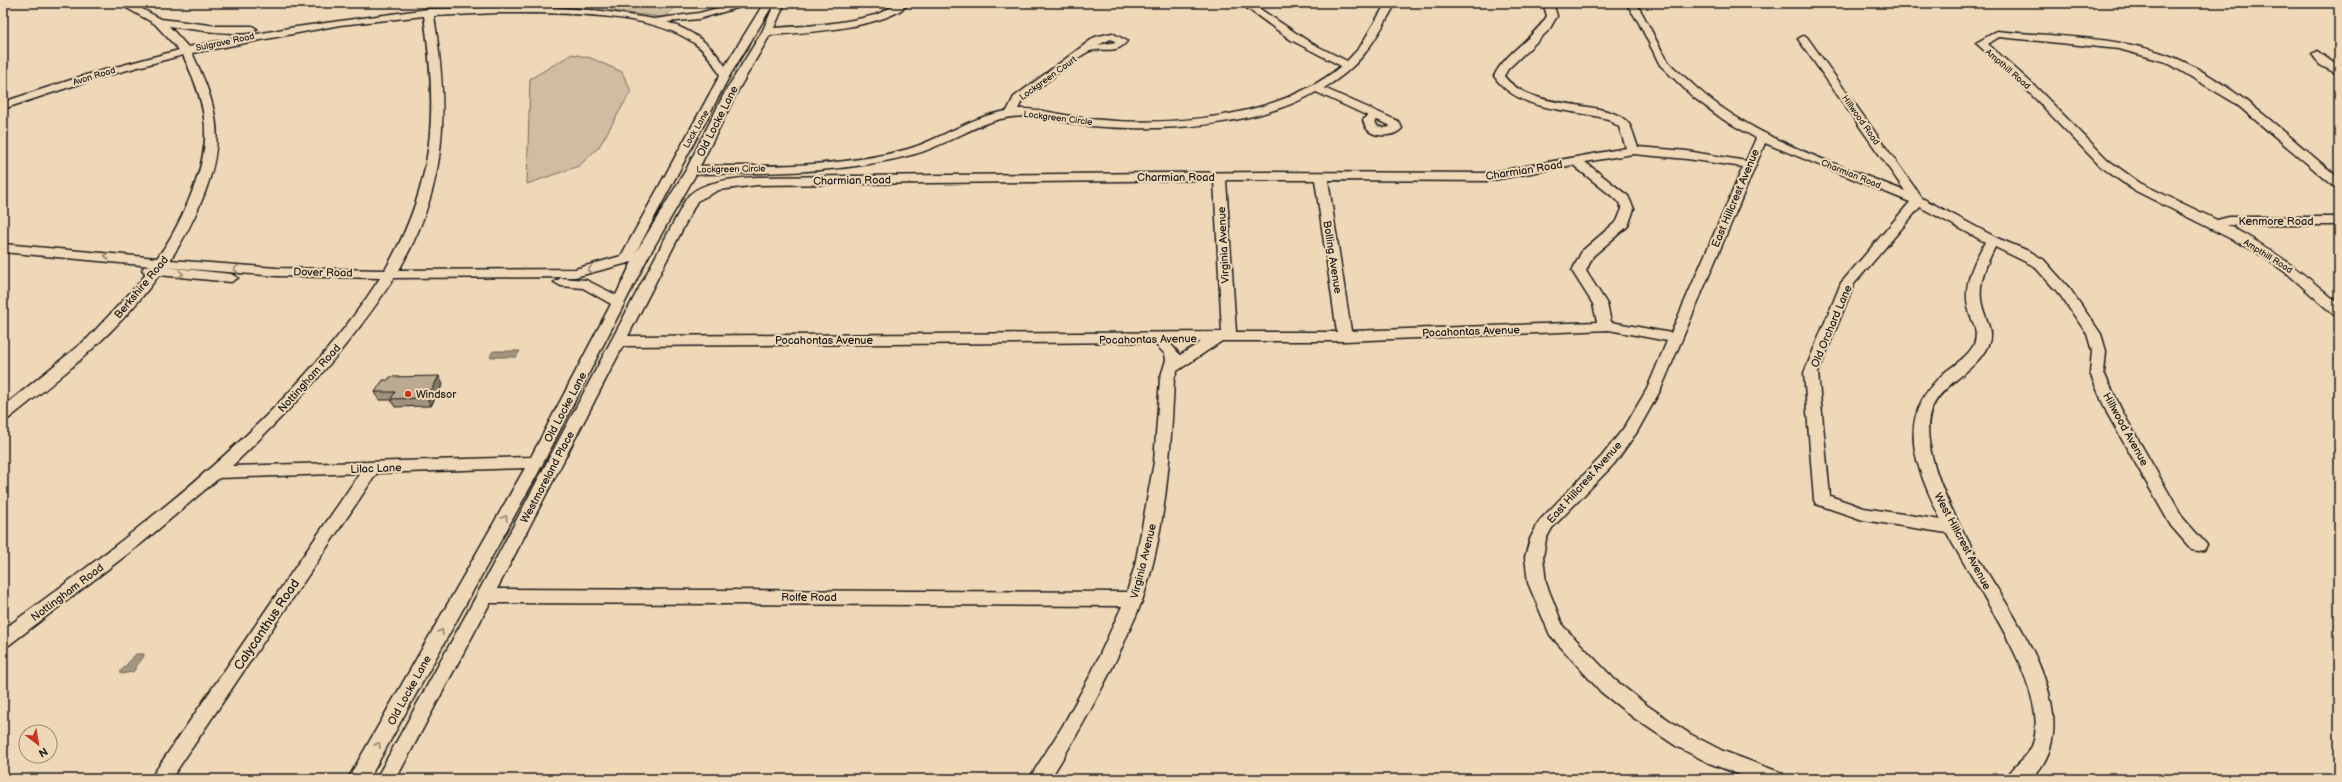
<svg xmlns="http://www.w3.org/2000/svg" width="2342" height="782" font-family="'Balsamiq Sans',sans-serif">
<style>
.green{fill:#d0bca0;stroke:#766c5e}
.water{fill:#a49580;stroke:#6e6558}
.lines{fill:none;stroke-linecap:round;stroke-linejoin:round}
.minor-casing{stroke:#1c1c1c;stroke-width:3}
.minor{fill:#efd8b7;fill-rule:evenodd}
.wall{fill:#a1917d;stroke:#1c1c1c}
.shaded-wall{fill:#837666;stroke:#1c1c1c}
.building{fill:#bba991;stroke:#1c1c1c}
.oneway{stroke:#908371}
.poi-dot{fill:#c8321e;stroke:#efd8b7;stroke-width:1.5}
.labels{text-anchor:middle;stroke-width:4;stroke-linejoin:round;paint-order:stroke}
.far-street-label{font-size:9px;fill:#1c1c1c;stroke:#efd8b7}
.street-label{font-size:11px;fill:#1c1c1c;stroke:#efd8b7}
.poi-label{font-size:11px;fill:#1c1c1c;stroke:#efd8b7;text-anchor:start}
.near-street-label{font-size:13px;fill:#1c1c1c;stroke:#efd8b7}
</style>
<rect width="100%" height="100%" fill="#efd8b7"/>
<filter id="ink" filterUnits="userSpaceOnUse"><feTurbulence type="fractalNoise" baseFrequency=".025" numOctaves="2"/><feDisplacementMap in="SourceGraphic" scale="8" xChannelSelector="R" yChannelSelector="G"/><feConvolveMatrix kernelMatrix="1 2 1 2 8 2 1 2 1" color-interpolation-filters="sRGB"/></filter>
<g filter="url(#ink)">
<!-- green -->
<g class="green">
<polygon points="620,3 672,3 679,4 666,16 660,17 610,11"/>
<polygon points="572,54 591,58 622,72 631,91 599,147 579,166 527,184 530,79"/>
</g>
<!-- water -->
<g class="water">
<polygon points="493,351 520,351 516,357 490,357"/>
<polygon points="136,654 144,654 144,656 133,672 121,674 122,672 120,672"/>
</g>
<g class="lines">
<defs>
<g id="minor">
<path d="M 118,3 L 131,3 L 161,19 L 218,26 L 252,26 L 257,29 C 249,39 183,28 169,26 L 188,47 L 289,28 L 428,9 L 550,7 L 602,11 L 654,19 L 699,13 L 737,3 L 754,3 L 699,19 L 667,22 C 692,31 711,43 725,66 L 764,3 L 774,3 L 730,75 L 635,254 L 686,170 L 725,92 L 762,32 L 775,3 L 785,3 L 774,28 C 807,26 842,24 875,15 C 890,10 891,3 909,3 C 889,28 802,33 770,35 L 737,92 L 700,166 C 770,166 839,168 908,149 C 942,139 971,116 1007,111 L 1014,97 L 1095,37 L 1112,33 L 1127,41 C 1117,55 1104,47 1090,51 C 1080,54 1034,92 1022,101 L 1018,109 C 1043,108 1066,117 1090,119 C 1169,127 1278,119 1341,66 L 1291,40 L 1240,3 L 1251,3 L 1311,43 L 1347,61 L 1360,47 L 1386,3 L 1396,3 C 1374,41 1364,64 1324,88 L 1398,121 L 1402,128 C 1395,137 1374,138 1367,129 C 1365,127 1364,123 1363,120 L 1368,116 L 1316,92 C 1255,127 1160,132 1091,126 C 1065,124 1039,113 1012,117 C 978,121 948,145 915,154 C 842,174 770,173 696,174 L 648,257 L 538,473 L 369,779 L 348,779 L 525,468 L 377,473 L 171,779 L 150,779 L 360,473 L 219,478 L 142,543 L 9,645 L 3,647 L 3,630 C 140,528 286,423 380,278 L 277,276 L 165,267 L 231,274 L 238,278 L 231,282 L 159,275 C 118,332 63,376 8,419 L 3,420 L 3,407 L 88,338 L 141,281 L 146,273 L 142,270 L 144,267 L 152,266 L 3,252 L 3,244 L 157,258 C 170,241 180,221 188,202 C 213,143 210,112 183,55 L 94,79 L 3,109 L 3,102 L 86,75 L 179,50 L 155,24 ZM 497,13 C 553,13 654,10 698,46 C 708,54 714,64 720,75 L 621,256 L 575,269 L 399,270 C 448,184 449,111 434,16 ZM 424,16 C 438,112 435,184 385,270 L 277,268 L 170,260 C 183,241 193,221 202,200 C 226,141 219,109 192,53 L 340,25 ZM 1111,39 L 1116,42 L 1098,45 ZM 1377,120 L 1389,125 L 1390,127 L 1384,128 L 1377,126 L 1375,121 ZM 632,262 L 616,295 L 586,280 L 561,278 L 554,282 L 561,286 L 583,288 L 611,304 L 531,457 L 232,466 C 292,409 349,348 394,278 L 575,277 Z"/>
<path d="M 1543,3 L 1553,3 L 1557,16 L 1549,30 L 1508,69 L 1504,76 C 1533,114 1609,97 1629,124 C 1633,130 1635,140 1638,147 L 1687,151 L 1746,161 L 1756,138 L 1724,120 L 1693,97 L 1660,65 L 1639,23 L 1626,3 L 1636,3 C 1648,21 1656,43 1668,61 C 1673,68 1682,74 1688,80 C 1747,137 1830,161 1905,191 L 1798,39 L 1803,36 L 1807,37 L 1922,198 L 1997,238 L 2031,252 L 2044,260 L 2070,289 L 2101,334 L 2106,351 L 2104,373 L 2123,413 L 2183,518 L 2207,545 L 2204,550 L 2198,551 L 2192,550 L 2171,526 L 2107,413 L 2090,373 L 2092,351 L 2087,334 L 2060,295 L 2034,266 L 1995,247 C 1987,263 1979,280 1981,299 C 1982,314 1995,330 1988,345 C 1970,383 1921,385 1929,441 C 1934,476 1953,514 1970,544 C 2003,604 2096,716 2031,779 L 2006,779 C 2013,764 2030,758 2034,740 C 2048,684 1973,584 1947,533 L 1863,520 L 1816,504 L 1814,500 L 1804,373 L 1841,283 L 1910,202 L 1765,143 L 1661,389 L 1637,432 L 1614,464 L 1552,528 L 1546,539 L 1543,557 L 1546,583 L 1563,626 L 1615,680 L 1648,706 L 1690,734 L 1723,751 L 1782,773 L 1785,779 L 1751,779 L 1709,763 L 1676,746 L 1634,718 L 1601,692 L 1550,635 L 1528,583 L 1525,557 L 1530,539 L 1540,520 L 1602,456 L 1626,425 L 1647,389 L 1667,341 L 1609,330 L 1345,341 L 1222,341 L 1177,371 L 1174,379 C 1171,450 1166,530 1143,598 C 1138,613 1130,628 1124,643 C 1102,690 1078,735 1050,779 L 1029,779 L 1062,727 L 1090,676 L 1122,606 L 490,603 L 396,779 L 376,779 L 479,591 L 686,199 C 698,181 737,178 757,177 L 1263,172 L 1488,173 L 1626,148 L 1619,127 L 1608,119 C 1569,108 1518,112 1494,76 C 1506,52 1533,39 1547,16 ZM 1633,154 L 1687,159 L 1743,167 L 1671,333 L 1611,322 L 1607,304 L 1586,271 L 1593,256 L 1628,226 L 1634,209 L 1628,196 L 1585,162 ZM 1573,165 L 1618,201 L 1622,209 L 1617,221 L 1582,251 L 1572,271 L 1593,304 L 1597,322 L 1351,331 L 1328,180 L 1488,181 ZM 1214,180 L 1222,332 L 628,336 L 697,201 L 719,190 L 757,185 ZM 1226,180 L 1315,180 L 1337,332 L 1236,332 ZM 1920,207 L 1985,242 C 1973,264 1962,286 1969,311 C 1972,321 1978,330 1975,341 C 1972,354 1954,365 1944,373 C 1893,418 1916,467 1941,520 L 1864,508 L 1830,496 L 1818,373 L 1854,284 ZM 1153,342 L 1165,354 L 1166,360 L 1160,379 L 1154,462 L 1135,565 L 1127,592 L 497,589 L 623,346 ZM 1169,342 L 1201,342 L 1180,355 Z"/>
<path d="M 1997,31 C 2055,37 2118,36 2173,57 C 2232,81 2290,138 2339,178 L 2339,188 L 2335,187 L 2235,103 L 2166,62 L 2119,49 L 1999,37 L 1988,44 L 2036,87 L 2108,160 L 2140,183 L 2217,220 L 2229,217 L 2339,217 L 2339,225 L 2227,225 C 2269,246 2304,273 2339,304 L 2339,316 L 2334,315 L 2288,274 L 2255,251 L 2132,189 L 2100,166 L 2028,91 L 1976,43 Z"/>
<polygon points="2317,51 2339,67 2339,75 2320,65 2312,54"/>
</g>
</defs>
<!-- minor casing -->
<use href="#minor" class="minor-casing"/>
<!-- minor -->
<use href="#minor" class="minor"/>
</g>
<!-- wall -->
<polygon class="wall" points="443,384 431,406 395,407 391,400 379,400 375,392"/>
<!-- shaded-wall -->
<polygon class="shaded-wall" points="439,376 443,384 431,406 427,398"/>
<!-- building -->
<polygon class="building" points="439,376 427,398 391,399 395,392 375,392 383,380 388,380 390,377"/>
<!-- one-way arrows -->
<defs><path id="oneway-chevron" d="M-2-3.5L2.5 0L-2 3.5" fill="none" stroke-width="1.6" stroke-linecap="round" stroke-linejoin="round"/></defs>
<g class="oneway">
<use href="#oneway-chevron" transform="translate(107 256) rotate(-175)"/>
<use href="#oneway-chevron" transform="translate(236 269) rotate(-176)"/>
<use href="#oneway-chevron" transform="translate(590 270) rotate(167)"/>
<use href="#oneway-chevron" transform="translate(181 274) rotate(6)"/>
<use href="#oneway-chevron" transform="translate(505 518) rotate(-61)"/>
<use href="#oneway-chevron" transform="translate(441 632) rotate(-61)"/>
<use href="#oneway-chevron" transform="translate(378 745) rotate(-61)"/>
</g>
</g>
<!-- markers -->
<circle class="poi-dot" cx="408" cy="394" r="4"/>
<g class="labels">
<!-- far-street labels -->
<g class="far-street-label">
<text transform="translate(225 42) rotate(-12)" y="3">Sulgrave Road</text>
<text transform="translate(2008 69) rotate(41)" y="3">Ampthill Road</text>
<text transform="translate(94 76) rotate(-17)" y="3">Avon Road</text>
<text transform="translate(1048 78) rotate(-36)" y="3">Lockgreen Court</text>
<text transform="translate(1058 118) rotate(7)" y="3">Lockgreen Circle</text>
<text transform="translate(1861 120) rotate(55)" y="3">Hillwood Road</text>
<text transform="translate(696 129) rotate(-60)" y="3">Lock Lane</text>
<text transform="translate(731 169) rotate(-1)" y="3">Lockgreen Circle</text>
<text transform="translate(1851 174) rotate(22)" y="3">Charmian Road</text>
<text transform="translate(2268 256) rotate(32)" y="3">Ampthill Road</text>
</g>
<!-- street labels -->
<g class="street-label">
<text transform="translate(717 121) rotate(-63)" y="4">Old Locke Lane</text>
<text transform="translate(1524 170) rotate(-9)" y="4">Charmian Road</text>
<text x="1176" y="181">Charmian Road</text>
<text transform="translate(852 180) rotate(-1)" y="4">Charmian Road</text>
<text transform="translate(1735 198) rotate(-67)" y="4">East Hillcrest Avenue</text>
<text x="2276" y="225">Kenmore Road</text>
<text transform="translate(1223 245) rotate(-93)" y="4">Virginia Avenue</text>
<text transform="translate(1333 257) rotate(81)" y="4">Bolling Avenue</text>
<text transform="translate(323 272) rotate(1)" y="4">Dover Road</text>
<text transform="translate(141 287) rotate(-50)" y="4">Berkshire Road</text>
<text transform="translate(1831 326) rotate(-67)" y="4">Old Orchard Lane</text>
<text transform="translate(1471 331) rotate(-2)" y="4">Pocahontas Avenue</text>
<text transform="translate(1148 339) rotate(-1)" y="4">Pocahontas Avenue</text>
<text x="824" y="344">Pocahontas Avenue</text>
<text transform="translate(309 378) rotate(-48)" y="4">Nottingham Road</text>
<text transform="translate(565 407) rotate(-62)" y="4">Old Locke Lane</text>
<text transform="translate(2126 429) rotate(61)" y="4">Hillwood Avenue</text>
<text transform="translate(376 468) rotate(-2)" y="4">Lilac Lane</text>
<text transform="translate(547 477) rotate(-62)" y="4">Westmoreland Place</text>
<text transform="translate(1584 482) rotate(-48)" y="4">East Hillcrest Avenue</text>
<text transform="translate(1963 541) rotate(62)" y="4">West Hillcrest Avenue</text>
<text transform="translate(1143 561) rotate(-76)" y="4">Virginia Avenue</text>
<text transform="translate(67 592) rotate(-37)" y="4">Nottingham Road</text>
<text x="809" y="601">Rolfe Road</text>
<text transform="translate(409 690) rotate(-61)" y="4">Old Locke Lane</text>
</g>
<!-- poi labels -->
<g class="poi-label">
<text x="416" y="398">Windsor</text>
</g>
<!-- near-street labels -->
<g class="near-street-label">
<text transform="translate(266 624) rotate(-56)" y="5">Calycanthus Road</text>
</g>
</g>
<!-- margin -->
<rect width="2342" height="782" fill="none" stroke="#efd8b7" stroke-width="16"/>
<rect x="8" y="8" width="2326" height="766" fill="none" stroke="#1c1c1c" stroke-width="1.5" filter="url(#ink)"/>
<!-- north arrow -->
<g transform="translate(38 744) rotate(149)"><circle r="19" fill="#efd8b7" stroke="#9b8d79"/>
<path d="M0-3L7 15L0 10L-7 15Z" fill="#c8321e"/>
<text y="-6" font-size="11" font-weight="bold" text-anchor="middle" fill="#1c1c1c">N</text>
</g>
</svg>
